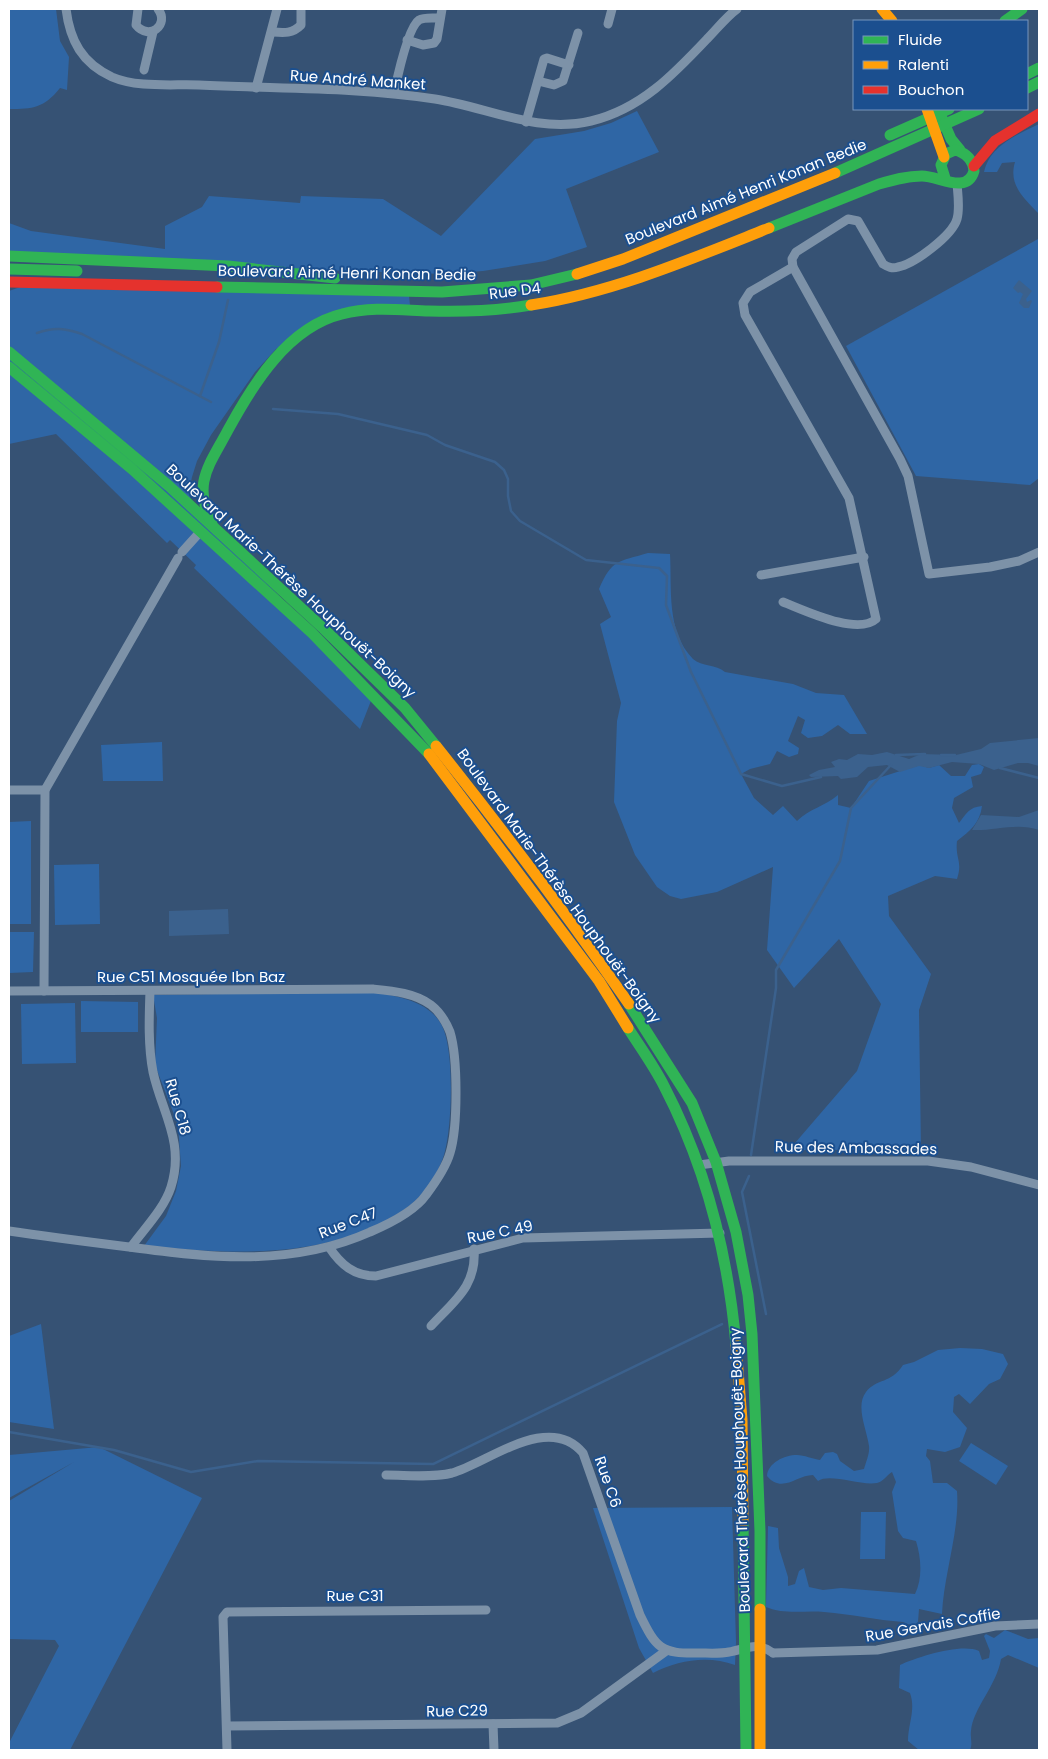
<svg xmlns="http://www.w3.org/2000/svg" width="1048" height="1759" font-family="Poppins,sans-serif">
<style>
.green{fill:#2f66a5}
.water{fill:#3b618d}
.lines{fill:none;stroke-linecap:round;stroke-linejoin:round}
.stream{stroke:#3b618d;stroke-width:2.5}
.street{stroke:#7d92a8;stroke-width:9}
.fast{stroke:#30b455;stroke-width:11}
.slow{stroke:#ff9f0a;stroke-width:11}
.jam{stroke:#e5322d;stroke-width:11}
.labels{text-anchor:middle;stroke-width:4;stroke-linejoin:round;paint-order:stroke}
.street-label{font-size:15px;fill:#fff;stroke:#1b4f8f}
</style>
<rect width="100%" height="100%" fill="#365274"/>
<!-- green -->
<g class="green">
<path d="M 9,9 L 56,9 L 60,41 L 69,57 L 67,90 L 60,88 C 44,108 33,109 9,109 Z"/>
<polygon points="637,111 659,152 566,189 587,247 545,261 483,271 444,274 9,260 9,223 31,231 165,249 165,226 202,207 209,196 300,203 301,196 383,199 441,236 535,139 584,131 611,123"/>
<path d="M 1039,124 L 1039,214 C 1024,198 1008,185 1015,162 L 1002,163 L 997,172 L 984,172 C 990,145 1017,135 1039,124 Z"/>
<polygon points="1038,239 1039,478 1030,485 916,476 846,346"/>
<polygon points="20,287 409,296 410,305 356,306 276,349 255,372 211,435 197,461 192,477 189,491 192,507 374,693 360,729 194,568 196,565 170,540 167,543 56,434 9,444 9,291"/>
<path d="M 648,553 L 670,554 C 672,590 666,631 693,659 C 702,667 716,664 725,672 L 793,684 L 816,693 L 844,695 L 867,734 L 850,734 L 838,725 L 822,736 L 808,738 L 801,733 L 805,720 L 798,716 L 788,741 L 799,748 L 798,754 L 789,757 L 777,751 L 770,764 L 750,769 L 741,774 L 754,798 L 773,815 L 783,806 L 797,821 C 810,808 824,807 838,795 L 838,805 L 851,808 L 869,781 L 919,765 L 929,768 L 939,765 L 951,776 L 965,776 L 972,765 L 979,764 L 984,767 L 981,774 L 971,777 L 973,787 L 954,798 L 952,808 L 959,823 C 966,814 969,807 982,806 C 980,823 970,831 957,841 C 955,859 963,861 957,879 L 935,876 L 888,896 L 889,916 L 931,974 L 919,1010 L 921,1150 L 789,1150 L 857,1071 L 881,1004 L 839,939 L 794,988 L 767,950 L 773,867 L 717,892 L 681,899 L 670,896 L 657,887 L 635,855 L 614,802 L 617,721 L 621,703 L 600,624 L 611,617 L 599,589 C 612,559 618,562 648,553 Z"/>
<polygon points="162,742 163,781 103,781 101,745"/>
<polygon points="31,821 31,924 9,924 9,822"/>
<polygon points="99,864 100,924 55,925 54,865"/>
<polygon points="9,932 34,932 33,972 9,973"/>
<path d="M 375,992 C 399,997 428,1001 441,1024 C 455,1048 452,1124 445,1151 C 440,1172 423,1197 405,1209 C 329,1261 231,1254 144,1246 L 166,1216 L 176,1191 L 181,1166 L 178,1125 L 155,1065 L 157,1018 L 153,995 Z"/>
<polygon points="81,1001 138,1002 138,1032 81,1032"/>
<polygon points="75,1003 76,1063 22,1064 21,1004"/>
<polygon points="41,1324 54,1429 9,1422 9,1336"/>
<path d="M 960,1348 L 982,1349 L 1003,1354 L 1008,1364 L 1000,1379 L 989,1384 L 970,1404 L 959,1394 L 954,1397 L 953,1412 L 967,1428 L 960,1447 L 945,1452 L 927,1449 L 926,1456 L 930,1461 L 933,1483 L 947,1483 L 957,1491 C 960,1530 944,1573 942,1614 L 919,1609 L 918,1622 L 913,1626 L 903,1622 C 876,1620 851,1614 824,1612 C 805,1610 785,1615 766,1607 L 768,1526 L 778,1528 L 779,1548 L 788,1577 L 788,1586 L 795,1584 L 799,1571 L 804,1568 L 809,1587 L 823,1590 L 841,1588 L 915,1594 C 923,1578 921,1557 916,1541 L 903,1538 L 898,1531 L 892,1492 L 896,1482 L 892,1472 C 887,1475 883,1482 877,1483 C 860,1486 830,1473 818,1481 L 813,1475 C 797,1475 782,1494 767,1476 C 768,1463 784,1455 797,1455 C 804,1455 813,1459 820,1460 L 825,1453 L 833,1452 L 837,1454 L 840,1461 L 854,1471 L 864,1469 C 866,1462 870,1453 869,1446 C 867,1430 855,1406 866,1392 C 877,1378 891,1384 903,1365 L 914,1362 L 938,1350 Z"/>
<polygon points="971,1443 1008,1466 996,1485 959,1461"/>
<polygon points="99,1447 202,1498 70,1750 9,1750 9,1743 59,1646 55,1640 9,1639 9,1501 74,1462 9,1498 9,1455"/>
<path d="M 732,1507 L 736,1642 L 735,1665 C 708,1655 678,1660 653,1673 L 639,1648 L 593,1508 Z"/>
<polygon points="861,1512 886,1512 885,1559 860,1559"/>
<path d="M 1005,1630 L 1028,1639 L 1039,1638 L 1039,1668 L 1008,1655 L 1001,1659 C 997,1685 973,1708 971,1731 C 970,1738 973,1744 970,1750 L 919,1750 L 908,1741 C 908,1724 916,1710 910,1693 L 899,1688 L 900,1665 C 918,1657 961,1643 979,1651 L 982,1660 L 989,1658 L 990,1651 L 984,1636 L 986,1634 L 994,1638 Z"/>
</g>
<!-- water -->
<g class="water">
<polygon points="1019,280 1032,291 1026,299 1027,302 1031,300 1032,301 1029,308 1024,308 1019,303 1023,294 1020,292 1018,293 1013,288"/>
<polygon points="1039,738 1039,766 1028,763 1018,763 994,770 979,764 952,762 929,768 919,766 900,772 887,765 868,767 857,777 841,779 838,776 811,777 809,775 819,770 835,767 831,762 839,759 847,760 858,754 872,755 887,752 909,759 921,754 956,755 981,749 990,743"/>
<path d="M 1039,810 L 1039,830 C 1017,822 995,831 972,830 L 981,815 L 1019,817 Z"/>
<polygon points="228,909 229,934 169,936 169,911"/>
</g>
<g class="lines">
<!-- stream -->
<g class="stream">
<path d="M 37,333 C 54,327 65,328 82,334 L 211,402"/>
<polyline points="200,396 219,342 228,300"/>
<polyline points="273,409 338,414 427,435 445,445 495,462 504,470 508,479 508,496 511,511 520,521 586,560 659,568 667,576 666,605 691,672 741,774 782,786 821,777"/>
<polyline points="896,755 925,754"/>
<polyline points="941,755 955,755"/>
<polyline points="1000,768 1039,778"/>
<polyline points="751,1155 776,988 776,970 840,861 851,808 891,765"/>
<polyline points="749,1176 742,1192 766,1314"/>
<polyline points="9,1432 114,1450 191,1472 258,1461 433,1464 722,1324"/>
</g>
<!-- street -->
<g class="street">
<path d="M 66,9 C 70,41 82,63 112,77 C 137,88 172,84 199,85 C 277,89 357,87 435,99 C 487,107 537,134 591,121 C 641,109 674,74 707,39 C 717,29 726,17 737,9"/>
<path d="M 138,9 L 136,25 C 149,41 170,25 158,9"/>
<polyline points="608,24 612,9"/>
<path d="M 272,32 C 284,33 292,34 301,25 L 301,9"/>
<polyline points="407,40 423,45 434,43 437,39 442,9"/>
<polyline points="144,70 153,32"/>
<polyline points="538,81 554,85 563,81 578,33"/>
<polyline points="256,88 277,9"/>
<path d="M 394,93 C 397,79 408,27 419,20 C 424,17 433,18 439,18"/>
<polyline points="526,122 544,59 547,58 569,65"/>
<path d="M 957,184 C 958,196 960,208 957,219 C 952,236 914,264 898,267 C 892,269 888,267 883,264 L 858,221 L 848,219 L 796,252 L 792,259 L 793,267 L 900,459 L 908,476 L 929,574 L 990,567 L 1019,561 L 1039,552"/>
<polyline points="182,552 200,532"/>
<polyline points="761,575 864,557"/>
<path d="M 783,602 C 804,610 857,636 876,619 L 849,498 L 745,315 L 743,303 L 750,292 L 793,267"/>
<polyline points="9,790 45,790"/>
<path d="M 9,991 L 373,989 C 393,991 415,993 431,1005 C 440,1012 446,1022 450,1032 C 458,1058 458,1127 450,1153 C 446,1167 435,1183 426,1195 C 414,1212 389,1224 370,1232 C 292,1267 210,1258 129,1247 C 89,1242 49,1237 9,1231"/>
<polyline points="44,991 45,790 178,558"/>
<polyline points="699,1165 729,1161 928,1161 971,1167 1039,1185"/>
<path d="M 131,1247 C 144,1229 164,1209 171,1187 C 185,1142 162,1113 153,1072 C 148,1046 149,1018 150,991"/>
<path d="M 329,1247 C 341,1265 354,1276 376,1276 L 523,1238 L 720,1233"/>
<path d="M 431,1326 C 454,1301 477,1286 474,1249"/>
<path d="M 386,1475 C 407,1475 431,1478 452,1473 C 489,1462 549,1412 583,1453 L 640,1615 C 656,1648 661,1654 698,1653 C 708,1653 720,1654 729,1652 C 746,1649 757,1641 773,1653"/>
<polyline points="773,1653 877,1650 995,1626 1039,1624"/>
<polyline points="493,1724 494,1750"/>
<polyline points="227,1726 557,1723 581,1713 666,1651"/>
<polyline points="227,1750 223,1617 227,1612 486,1610"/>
</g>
<!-- fast -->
<g class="fast">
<polyline points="1005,21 1022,9"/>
<polyline points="1027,74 1039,68"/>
<polyline points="1027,88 1039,82"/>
<polyline points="941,116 951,139 960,150"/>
<polyline points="890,135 949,109"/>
<polyline points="835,173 979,109"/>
<path d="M 769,228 L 879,184 C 893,180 907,176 922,176 C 939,176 967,195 974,171 C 973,159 966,153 955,150 L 946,154 L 941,165 L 945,178"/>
<polyline points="9,256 228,266 335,278"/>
<polyline points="9,269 77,271"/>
<polyline points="217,287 442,292 531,285 577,274"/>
<polyline points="9,352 169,486 324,629 405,708 436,746"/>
<polyline points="9,367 132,469 312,633 429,754"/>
<path d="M 212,524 C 192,483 209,466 228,430 C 253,384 288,327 342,314 C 371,306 400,310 429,311 C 463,312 497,311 531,305"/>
<polyline points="629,1004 692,1103 716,1162 736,1232 748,1295 752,1334 760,1531 760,1609"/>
<path d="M 628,1028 C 640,1047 654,1066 664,1086 C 706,1167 728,1254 736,1345"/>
<polyline points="743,1522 746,1750"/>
</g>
<!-- slow -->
<g class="slow">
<polyline points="882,9 892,21"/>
<polyline points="927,109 944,157"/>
<polyline points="577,274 623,259 835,173"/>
<path d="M 531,305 C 614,292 691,259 769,228"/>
<path d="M 436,746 C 503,830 568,916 629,1004"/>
<polyline points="429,754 599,981 628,1028"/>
<polyline points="736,1345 742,1420 743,1522"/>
<polyline points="760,1609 760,1750"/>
</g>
<!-- jam -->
<g class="jam">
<polyline points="974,166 995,141 1039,114"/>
<polyline points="9,282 217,287"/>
</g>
</g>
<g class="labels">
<!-- street labels -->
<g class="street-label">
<text transform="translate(358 80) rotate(4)" y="5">Rue André Manket</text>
<text transform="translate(746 192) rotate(-22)" y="5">Boulevard Aimé Henri Konan Bedie</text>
<text transform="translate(347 273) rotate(1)" y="5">Boulevard Aimé Henri Konan Bedie</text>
<text transform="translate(515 291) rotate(-7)" y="5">Rue D4</text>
<text transform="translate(291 581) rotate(43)" y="5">Boulevard Marie-Thérèse Houphouët-Boigny</text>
<text transform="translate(559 886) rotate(54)" y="5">Boulevard Marie-Thérèse Houphouët-Boigny</text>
<text x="191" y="982">Rue C51 Mosquée Ibn Baz</text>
<text transform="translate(178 1107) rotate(74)" y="5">Rue C18</text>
<text transform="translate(856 1148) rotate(1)" y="5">Rue des Ambassades</text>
<text transform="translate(348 1223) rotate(-21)" y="5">Rue C47</text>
<text transform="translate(500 1232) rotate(-11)" y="5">Rue C 49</text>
<text transform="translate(740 1470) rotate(-92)" y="5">Boulevard Thérèse Houphouët-Boigny</text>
<text transform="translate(608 1482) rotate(71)" y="5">Rue C6</text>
<text x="355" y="1601">Rue C31</text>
<text transform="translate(933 1625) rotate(-10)" y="5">Rue Gervais Coffie</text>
<text transform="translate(457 1711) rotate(-1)" y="5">Rue C29</text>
</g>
</g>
<!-- border -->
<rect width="1048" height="1759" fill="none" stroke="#ffffff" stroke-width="20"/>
<!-- legend -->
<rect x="853" y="20" width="175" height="90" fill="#1b4f8f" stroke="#7695bc"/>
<rect x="863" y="36" width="25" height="8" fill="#30b455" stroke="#7695bc"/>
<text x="898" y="45" font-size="15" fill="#ffffff">Fluide</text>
<rect x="863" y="61" width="25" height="8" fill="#ff9f0a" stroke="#7695bc"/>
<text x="898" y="70" font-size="15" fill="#ffffff">Ralenti</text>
<rect x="863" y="86" width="25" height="8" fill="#e5322d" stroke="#7695bc"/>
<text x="898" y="95" font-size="15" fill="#ffffff">Bouchon</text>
</svg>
